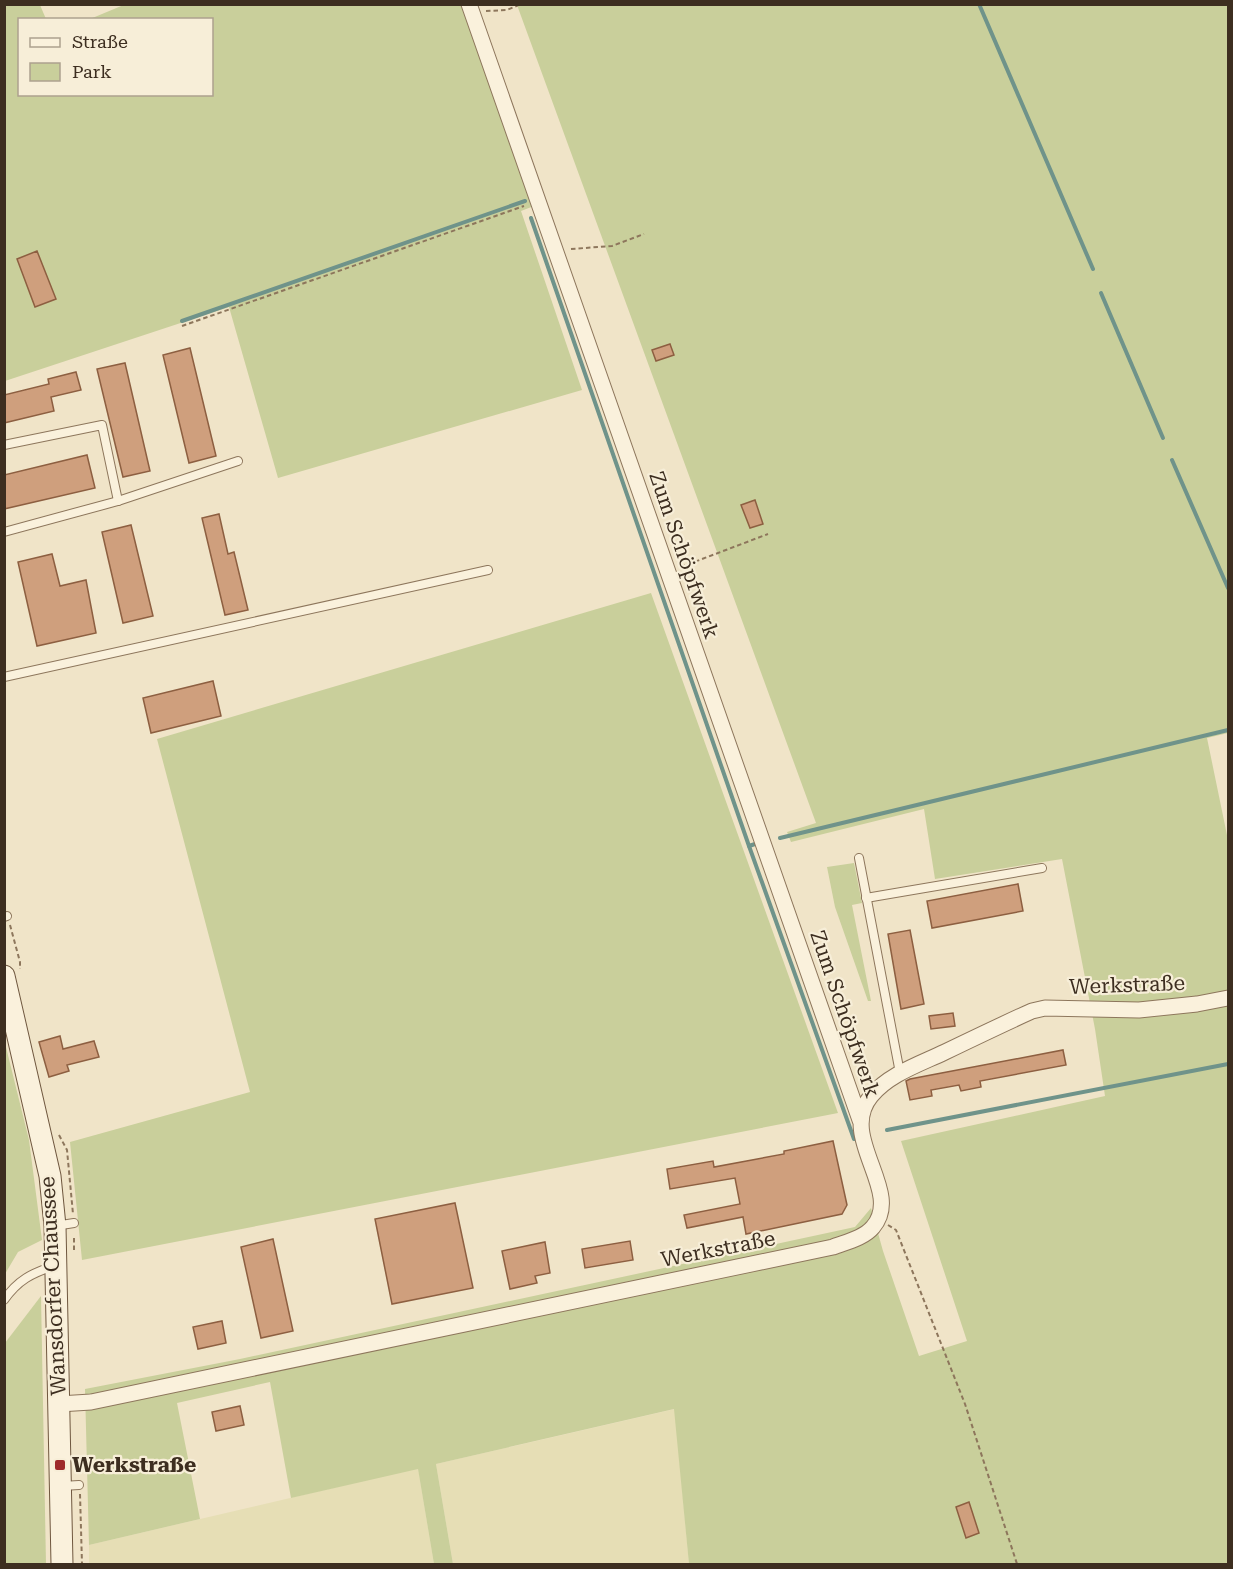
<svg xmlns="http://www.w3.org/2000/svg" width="1233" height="1569" font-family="'Roboto Serif',serif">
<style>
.farmland{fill:#e6deb5}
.green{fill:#c9cf9b}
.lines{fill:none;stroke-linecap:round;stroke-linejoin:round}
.stream{stroke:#6f938a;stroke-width:4}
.building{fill:#cf9f7d;stroke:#8d5f41;stroke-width:1.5}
.lane-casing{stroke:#8d765c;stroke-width:10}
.street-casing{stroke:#8d765c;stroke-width:17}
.secondary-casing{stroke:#6f573f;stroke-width:23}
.path{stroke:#8d765c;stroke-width:2;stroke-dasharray:4.5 3;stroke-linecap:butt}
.lane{stroke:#faf1dc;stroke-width:8}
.street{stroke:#faf1dc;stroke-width:15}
.secondary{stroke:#faf1dc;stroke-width:21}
.poi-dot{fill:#9e2a2b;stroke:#f7eed8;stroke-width:2}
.labels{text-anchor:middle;stroke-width:4.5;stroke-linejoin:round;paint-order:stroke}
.street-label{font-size:21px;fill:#3d2e20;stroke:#f7eed8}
.poi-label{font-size:21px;font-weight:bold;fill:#3d2e20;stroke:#f7eed8;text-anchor:start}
</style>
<rect width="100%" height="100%" fill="#f0e4c8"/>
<!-- farmland -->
<g class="farmland">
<polygon points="675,1409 689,1564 453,1564 436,1464"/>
<polygon points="418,1468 434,1564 89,1564 89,1545"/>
</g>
<!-- green -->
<g class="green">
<polygon points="126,4 461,5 534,206 521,211 582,390 278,478 229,307 5,381 4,5 40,5 46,19 20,20 20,94 212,94 212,20 90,19"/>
<polygon points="517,5 1228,5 1228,733 1207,738 1228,840 1228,1564 689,1564 674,1409 436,1464 453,1564 434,1564 418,1469 291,1498 270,1382 177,1403 200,1519 89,1545 85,1389 240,1359 855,1227 871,1208 883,1251 919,1356 967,1341 901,1141 1105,1096 1095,1029 1062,859 935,879 924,809 791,842 787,832 816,823"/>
<polygon points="651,593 838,1113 82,1260 70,1142 250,1092 157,739"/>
<polygon points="854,863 862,903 852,905 871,1001 868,1001 835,907 827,867"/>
<polygon points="5,1043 29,1140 42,1240 18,1252 5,1274"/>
<polygon points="41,1296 46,1564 5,1564 5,1343"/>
</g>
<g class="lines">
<!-- stream -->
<g class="stream">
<polyline points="979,4 1093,269"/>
<polyline points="531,218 749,846 755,844"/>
<polyline points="1101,293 1163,438"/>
<polyline points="182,321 525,201"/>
<polyline points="1172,460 1228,588"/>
<polyline points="780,838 1228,730"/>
<polyline points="749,846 854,1139"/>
<polyline points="887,1130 1228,1064"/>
</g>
</g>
<!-- building -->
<g class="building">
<polygon points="37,251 56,299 35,307 17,259"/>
<polygon points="670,344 674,355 656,361 652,350"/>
<polygon points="190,348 216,456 189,463 163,355"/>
<polygon points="125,363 150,471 123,477 97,369"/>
<polygon points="76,372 81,390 51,397 54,411 4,423 4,395 49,384 48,379"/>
<polygon points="87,455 95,488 4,509 4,475"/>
<polygon points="755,500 763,524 750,528 741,505"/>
<polygon points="219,514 228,554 234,552 248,610 225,615 202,518"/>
<polygon points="131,525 153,616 123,623 102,532"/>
<polygon points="52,554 60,586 86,580 96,633 37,646 18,562"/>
<polygon points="213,681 221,716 151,733 143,698"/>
<polygon points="1018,884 1023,911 932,928 927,901"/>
<polygon points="910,930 924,1004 901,1009 888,934"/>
<polygon points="953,1013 955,1026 931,1029 929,1016"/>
<polygon points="60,1036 63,1049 94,1041 99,1057 67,1065 69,1071 49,1077 39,1042"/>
<polygon points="1063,1050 1066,1065 980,1081 981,1087 961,1091 959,1085 931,1090 932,1096 910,1100 906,1081 910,1079"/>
<polygon points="833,1141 847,1205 842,1214 746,1234 743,1217 687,1228 684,1215 740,1204 735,1178 670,1189 667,1169 713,1161 714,1167 784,1154 784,1151"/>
<polygon points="455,1203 473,1288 392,1304 375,1219"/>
<polygon points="273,1239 293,1331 261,1338 241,1247"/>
<polygon points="630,1241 633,1260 585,1268 582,1249"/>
<polygon points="545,1242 550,1273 535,1276 537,1283 510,1289 502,1251"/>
<polygon points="222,1321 226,1343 198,1349 193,1327"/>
<polygon points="240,1406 244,1425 216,1431 212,1412"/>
<polygon points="969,1502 979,1533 966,1538 956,1507"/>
</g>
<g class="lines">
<defs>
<g id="lane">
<polyline points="4,445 102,425 118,501"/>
<polyline points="4,532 118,501 238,461"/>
<polyline points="4,677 488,570"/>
<polyline points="859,858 900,1073"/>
<polyline points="866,898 1042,868"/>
<polyline points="4,917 7,916"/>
<polyline points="55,1226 74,1223"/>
<path d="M 4,1300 C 18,1280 32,1273 54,1266"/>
<polyline points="62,1486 79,1485"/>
</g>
<g id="street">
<polyline points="469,4 860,1120"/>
<path d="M 59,1404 L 91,1402 L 833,1247 C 846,1242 864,1238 873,1227 C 904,1191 837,1137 871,1096 C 889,1074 920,1064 945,1052 C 974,1038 1003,1024 1032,1011 L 1045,1008 L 1139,1010 L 1197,1004 L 1228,998"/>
</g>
<polyline id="secondary" points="4,976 50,1176 55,1226 62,1564"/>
</defs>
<!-- lane casing -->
<use href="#lane" class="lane-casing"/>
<!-- street casing -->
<use href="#street" class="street-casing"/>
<!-- secondary casing -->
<use href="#secondary" class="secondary-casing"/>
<!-- path -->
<g class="path">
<polyline points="486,11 507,10 521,4"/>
<polyline points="571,249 612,246 644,234"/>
<polyline points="182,326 524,206"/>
<polyline points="681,567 768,534"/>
<polyline points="10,925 20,962 20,969"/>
<polyline points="59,1135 67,1150 73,1214"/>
<polyline points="888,1225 896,1230 965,1404 1017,1564"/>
<polyline points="74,1250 74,1235"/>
<polyline points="80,1494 82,1564"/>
</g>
<!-- lane -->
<use href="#lane" class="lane"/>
<!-- street -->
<use href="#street" class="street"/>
<!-- secondary -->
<use href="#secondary" class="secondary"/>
</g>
<!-- markers -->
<rect class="poi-dot" x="54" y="1459" width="12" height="12" rx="3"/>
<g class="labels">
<!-- street labels -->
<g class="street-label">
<text transform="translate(684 555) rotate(71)" y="7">Zum Schöpfwerk</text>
<text transform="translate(1127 985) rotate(-2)" y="7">Werkstraße</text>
<text transform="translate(845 1014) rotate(71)" y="7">Zum Schöpfwerk</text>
<text transform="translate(718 1249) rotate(-11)" y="7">Werkstraße</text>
<text transform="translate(53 1286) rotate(-93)" y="7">Wansdorfer Chaussee</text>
</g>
<!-- poi labels -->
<g class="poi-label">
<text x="72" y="1472">Werkstraße</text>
</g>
</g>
<!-- border -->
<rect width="1233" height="1569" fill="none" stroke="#3d2e20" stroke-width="12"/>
<!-- legend -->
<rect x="18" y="18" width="195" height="78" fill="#f7eed8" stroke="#ada18e" stroke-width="1.5"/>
<rect x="30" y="38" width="30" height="9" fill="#faf1dc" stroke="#ada18e" stroke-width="1.5"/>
<text x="72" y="48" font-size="18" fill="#3d2e20">Straße</text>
<rect x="30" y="63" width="30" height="18" fill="#c9cf9b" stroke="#ada18e" stroke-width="1.5"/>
<text x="72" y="78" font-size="18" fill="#3d2e20">Park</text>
</svg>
